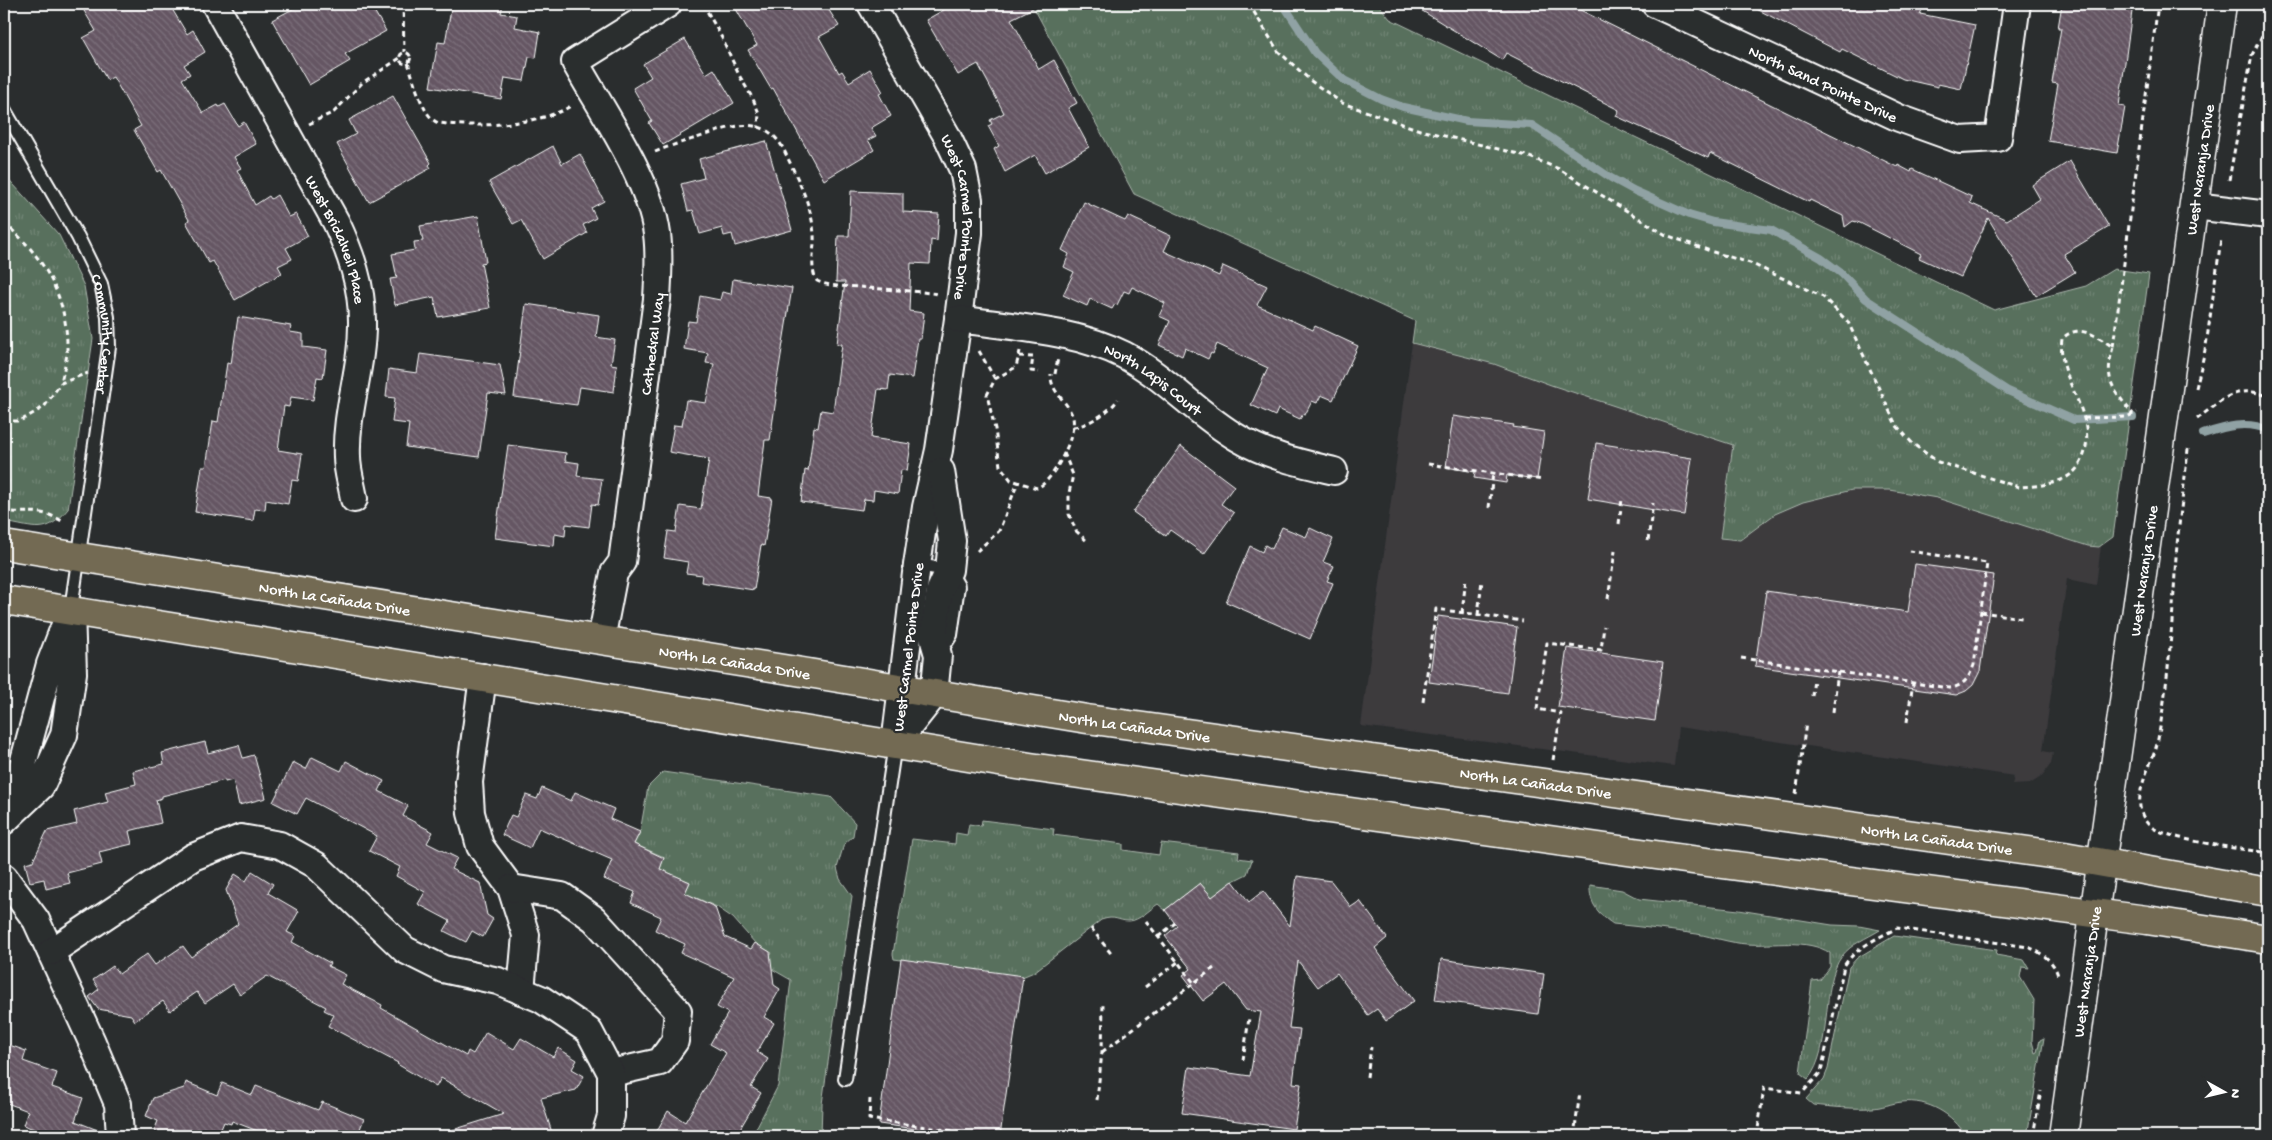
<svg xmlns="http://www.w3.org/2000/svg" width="2272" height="1140" font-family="'Gochi Hand',sans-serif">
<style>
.built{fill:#3c3a3e}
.grass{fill:url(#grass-tufts);stroke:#acb8ae}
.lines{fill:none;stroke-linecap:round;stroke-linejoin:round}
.stream{stroke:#90a2a4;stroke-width:8}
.building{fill:url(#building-back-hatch);stroke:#fff}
.lane-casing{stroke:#fff;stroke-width:16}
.street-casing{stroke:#fff;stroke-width:30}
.secondary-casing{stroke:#fff;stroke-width:31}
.primary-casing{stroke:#fff;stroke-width:31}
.path{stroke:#fff;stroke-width:3;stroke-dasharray:5 4;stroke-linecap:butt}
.lane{stroke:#2a2d2e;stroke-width:12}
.street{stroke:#2a2d2e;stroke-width:26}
.secondary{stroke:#2a2d2e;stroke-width:28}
.primary{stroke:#736b52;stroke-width:28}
.labels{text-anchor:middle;stroke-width:4.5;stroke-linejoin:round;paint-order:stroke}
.street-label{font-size:16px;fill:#fff;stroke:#2a2d2e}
</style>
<defs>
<pattern id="grass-tufts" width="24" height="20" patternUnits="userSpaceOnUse" patternTransform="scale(1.25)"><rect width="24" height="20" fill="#58705d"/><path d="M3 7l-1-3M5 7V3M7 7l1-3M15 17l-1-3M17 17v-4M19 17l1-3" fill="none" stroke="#718575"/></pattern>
<pattern id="building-back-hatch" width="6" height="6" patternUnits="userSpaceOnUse" patternTransform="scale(1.25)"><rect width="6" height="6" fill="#655764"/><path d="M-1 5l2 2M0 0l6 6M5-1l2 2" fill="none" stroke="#7c707b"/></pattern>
</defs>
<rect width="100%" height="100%" fill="#2a2d2e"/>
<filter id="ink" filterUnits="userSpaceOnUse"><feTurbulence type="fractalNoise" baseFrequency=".02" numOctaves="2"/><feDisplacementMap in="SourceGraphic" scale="10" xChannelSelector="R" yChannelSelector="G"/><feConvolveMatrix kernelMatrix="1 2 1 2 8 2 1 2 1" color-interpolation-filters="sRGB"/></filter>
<g filter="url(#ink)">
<!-- built -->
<polygon class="built" points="1412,343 1494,364 1551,385 1733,445 1720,538 1740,540 1775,514 1803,502 1852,490 1890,490 1937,498 2088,546 2101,546 2096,585 2067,579 2043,751 2053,753 2051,764 2041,777 2030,784 2012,785 2014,776 1678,727 1674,766 1361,726"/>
<!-- grass -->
<g class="grass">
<polygon points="1037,4 1378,4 1390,19 1994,310 2086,286 2114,269 2149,274 2113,537 2099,547 2088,546 1937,498 1890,490 1852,490 1803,502 1775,514 1740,540 1720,538 1733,445 1551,385 1494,364 1412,343 1415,321 1134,194 1035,10"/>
<path d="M 4,174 L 59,235 L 84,286 L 93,339 L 68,509 C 46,536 35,527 4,522 Z"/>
<polygon points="663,772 831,797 855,823 853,836 844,844 837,868 840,879 852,896 822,1104 821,1136 752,1136 778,1086 791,980 765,965 772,953 755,943 733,918 717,907 685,893 690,882 660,869 664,857 634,844 640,832 648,787"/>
<path d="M 982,820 L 1054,829 L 1053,835 L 1123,844 L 1123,850 L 1159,855 L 1161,843 L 1239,852 L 1238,858 L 1252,860 L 1247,874 L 1233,881 L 1212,897 L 1200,883 L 1165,910 L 1158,904 C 1150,909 1139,921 1129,921 C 1117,921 1116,915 1101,920 L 1034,972 L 1022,977 L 894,959 L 893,954 L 912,839 L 955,844 L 956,833 L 967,835 L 969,824 L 981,826 Z"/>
<path d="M 1590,885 L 1622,890 L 1639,899 L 1739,910 L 1832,925 L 1859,926 L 1880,930 C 1867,938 1851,944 1842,956 C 1820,985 1833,1049 1808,1079 L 1800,1073 L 1812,981 L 1820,980 L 1830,967 L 1830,953 C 1807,938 1773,946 1747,944 C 1730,943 1714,937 1697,934 C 1669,930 1641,927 1613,924 C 1598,914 1589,903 1590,885 Z"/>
<path d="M 1894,936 L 1997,950 L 1996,955 L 2024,960 L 2029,968 L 2022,967 L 2020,977 L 2034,1000 L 2032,1041 L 2035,1053 L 2037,1052 L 2040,1040 L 2044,1038 L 2027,1136 L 1966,1136 C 1953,1114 1928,1099 1902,1102 C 1891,1103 1882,1108 1871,1108 C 1853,1109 1832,1107 1813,1105 L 1806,1099 L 1824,1079 L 1828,1069 L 1849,967 L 1857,958 Z"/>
</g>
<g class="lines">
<!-- stream -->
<g class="stream">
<polyline points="1283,4 1315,53 1344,80 1381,99 1403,107 1467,121 1532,125 1611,178 1635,191 1689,215 1713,222 1771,230 1821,258 1841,273 1866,299 2008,391 2074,420 2133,417"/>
<path d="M 2203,434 C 2225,427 2246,420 2268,430"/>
</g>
</g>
<!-- building -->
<g class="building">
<polygon points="80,4 169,4 187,34 193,30 205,52 184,65 190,74 182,79 203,113 218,105 219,107 225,104 238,126 244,122 256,144 234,157 241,168 237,170 255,205 269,196 271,199 277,195 289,217 296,214 308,236 286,248 292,259 278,266 282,273 235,300 213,261 209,263 186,222 189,220 161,170 158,172 134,130 141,126 113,77 107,80 83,38 96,31"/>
<polygon points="302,4 370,4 386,31 345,54 350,61 309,85 272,20"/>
<polygon points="452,4 503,4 501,13 517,16 515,27 540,32 536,58 529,57 524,81 505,78 501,99 430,87 438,42 445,43"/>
<polygon points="733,4 825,4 839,26 819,37 839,73 842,71 849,82 870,69 883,92 879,94 891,116 871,128 876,136 868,140 874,150 824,180 773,88 771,89 748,50 757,45"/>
<polygon points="954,4 1041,4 1011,19 1039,69 1054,60 1077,103 1068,108 1089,147 1045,173 1035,155 1005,172 994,149 999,146 988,126 992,124 990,120 1004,113 1001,107 978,64 958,75 926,20"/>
<polygon points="1411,4 1568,4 1897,167 1898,165 1911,172 1912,169 1972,197 1970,203 2007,220 2040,199 2032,185 2070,161 2109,227 2064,254 2075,272 2036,296 1988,218 1961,277 1919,258 1921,254 1860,223 1853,221 1845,227 1843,216 1810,200 1809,202 1710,153 1708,158 1616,116 1619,110 1506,53 1502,60"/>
<polygon points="1747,4 1925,4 1920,14 1975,25 1961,89 1938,84 1938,87 1903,79 1842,49 1840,52"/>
<polygon points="2062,4 2133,4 2119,106 2125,107 2117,153 2048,141 2058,84 2052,83 2061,28 2058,28"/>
<polygon points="685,39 706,74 714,69 734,103 663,145 649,123 652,121 633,88 651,77 643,64"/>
<polygon points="393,96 431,163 429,165 431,168 369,202 337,144 356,134 349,120"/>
<polygon points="766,141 792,230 735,246 732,234 724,236 722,228 700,234 693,210 688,211 681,184 704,178 699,159"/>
<polygon points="553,146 562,164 580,154 604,201 591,208 596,218 583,225 587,233 543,259 521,220 513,224 489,182"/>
<polygon points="851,191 903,193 903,212 939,214 937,241 931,240 930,264 911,263 909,311 924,313 921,339 918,339 912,378 890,375 888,390 878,389 871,438 911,444 907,471 901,470 898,494 874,490 873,500 864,499 862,510 801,502 805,470 808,471 814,427 818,428 821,410 833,412 842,344 837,344 845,282 836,282 838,236 849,236"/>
<polygon points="1084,202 1125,221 1128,216 1171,236 1164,251 1219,276 1223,266 1267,286 1257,305 1313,330 1315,326 1358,346 1333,400 1321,395 1317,403 1312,401 1305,415 1303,414 1300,419 1278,409 1275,416 1251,405 1268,368 1217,344 1213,354 1211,353 1208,359 1185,348 1182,356 1159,345 1170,321 1159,316 1165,303 1132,287 1129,293 1124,291 1117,305 1115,304 1112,309 1090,299 1087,306 1063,295 1074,272 1064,267 1069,254 1062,250"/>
<polygon points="478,216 486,262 481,263 490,308 438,317 434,297 395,305 390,279 397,278 392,254 415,250 414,242 423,241 420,226"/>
<polygon points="733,279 792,288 775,392 777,392 770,440 765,440 758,496 772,498 764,546 761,545 754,590 701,582 702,575 686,573 688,562 664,558 668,531 676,532 680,506 701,509 709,459 669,452 674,425 682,426 686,400 706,403 714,364 706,363 708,353 684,349 688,321 696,322 700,296 720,300 722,292 731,294"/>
<polygon points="526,304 599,315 596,337 615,340 611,364 617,365 614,392 580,387 577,405 514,397"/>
<polygon points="238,317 291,326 290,332 303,334 303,347 327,350 323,378 317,377 313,400 291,397 289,407 284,406 278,450 302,454 298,481 292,480 288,504 266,500 265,510 255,509 253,521 195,512 202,467 206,467 213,421 218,422 227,363 231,364"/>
<polygon points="420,354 500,365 506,395 488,393 479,457 406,447 409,424 392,422 395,398 386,397 389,369 417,373"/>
<polygon points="1453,416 1514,425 1513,427 1544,432 1537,479 1507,475 1506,483 1474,478 1475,472 1446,467"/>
<polygon points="1596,443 1692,458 1684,515 1588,499"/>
<polygon points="508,445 566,453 565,461 579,463 577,476 602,479 598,505 592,504 589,527 566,524 565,536 555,534 554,546 495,538"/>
<polygon points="1181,446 1234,486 1221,504 1234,513 1204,554 1170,530 1166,536 1133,512"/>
<polygon points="1282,527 1306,537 1310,528 1333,539 1323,562 1334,566 1327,581 1333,583 1310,639 1226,602 1250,546 1262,552 1265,545 1272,549"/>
<polygon points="1915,564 1994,575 1980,671 1973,685 1966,691 1956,695 1755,666 1766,591 1908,612"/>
<polygon points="1438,616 1517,627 1508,693 1429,682"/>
<polygon points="1567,648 1663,662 1655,721 1558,707"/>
<polygon points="205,742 208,753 239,745 243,758 254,755 266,798 239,805 233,780 225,782 225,780 162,796 162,798 156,800 161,823 129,831 132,844 99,852 102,864 67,873 70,883 46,889 44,879 30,882 25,863 33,861 47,831 77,824 74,811 108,802 105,792 136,784 133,771 164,764 162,753"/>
<polygon points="312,757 341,771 346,761 384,781 379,791 408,806 403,816 433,832 427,843 457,858 451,869 480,883 487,915 493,919 483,937 472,931 466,942 444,931 450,921 418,904 425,892 396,876 400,867 369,851 377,836 306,798 297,814 273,802 293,762 306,769"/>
<polygon points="542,788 571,801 575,792 614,809 610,819 640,832 634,844 664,858 660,869 690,882 685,893 715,907 725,937 751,949 755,943 770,952 774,985 780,989 764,1017 774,1023 757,1052 768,1059 751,1087 761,1093 738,1132 729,1127 723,1136 654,1136 668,1111 685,1122 726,1053 710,1044 728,1013 717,1007 734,977 681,953 685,944 655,930 661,917 631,903 635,892 604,879 612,860 539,828 530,848 502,835 511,815 516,817 526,795 537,799"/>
<polygon points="252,871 273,884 268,893 299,911 287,932 295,936 292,942 330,963 328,966 346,975 341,984 382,1005 381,1008 397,1017 466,1056 468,1051 473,1054 486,1032 514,1049 521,1038 553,1057 558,1048 577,1060 572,1069 584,1076 576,1090 541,1098 553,1136 447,1136 446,1132 504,1114 441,1078 436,1087 397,1064 398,1063 328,1026 334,1015 324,1010 326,1007 267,976 240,995 233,984 205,1003 197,992 170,1011 163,1001 135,1021 131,1015 98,1009 89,997 99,989 93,980 113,966 119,974 147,954 155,965 183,946 191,957 238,924 226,890 235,874 246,881"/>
<polygon points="1297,876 1331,881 1351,907 1360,901 1387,938 1375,948 1414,1001 1386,1021 1377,1009 1368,1015 1337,973 1318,987 1298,961 1289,1028 1300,1029 1293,1083 1301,1084 1294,1129 1182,1113 1189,1067 1250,1076 1261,1012 1246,1010 1226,984 1203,1001 1183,975 1191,969 1165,936 1177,926 1165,910 1200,883 1212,897 1233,881 1249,902 1263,891 1290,926"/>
<polygon points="901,959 1023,976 1000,1136 966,1136 879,1124"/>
<polygon points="1441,959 1544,974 1538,1014 1435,1000"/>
<polygon points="4,1043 26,1051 23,1061 57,1073 52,1087 83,1098 75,1121 105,1133 105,1136 53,1136 23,1125 28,1111 7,1103 4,1106"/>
<polygon points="186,1082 217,1095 222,1083 252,1095 256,1086 318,1110 322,1102 364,1119 357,1136 270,1136 232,1121 231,1124 224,1122 218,1136 167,1136 154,1131 158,1121 146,1116 153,1098 184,1088"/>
</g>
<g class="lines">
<defs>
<g id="lane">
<path id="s1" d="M 4,109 L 78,237 L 101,284 L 108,317 L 109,347 L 71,609"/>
<polyline points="917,565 949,570 958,586 951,635 939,654"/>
<polyline points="845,1079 895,744"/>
</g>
<g id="street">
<path id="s2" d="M 215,4 L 336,222 C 351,254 362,285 362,321 C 363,367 345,411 347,457 C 347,471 352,485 354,499"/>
<path id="s3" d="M 871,4 L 947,136 L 963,170 L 969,200 L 969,233 L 958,319 L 939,450 L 926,507 L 917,565 L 895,744"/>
<path id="s4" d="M 1655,4 L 1899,118 L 1960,140 L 1998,138 L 2017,4"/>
<polyline points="2195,206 2268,215"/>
<path id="s5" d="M 958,319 C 1013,327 1074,330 1124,355 C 1166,377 1198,415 1238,438 C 1268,456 1301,463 1334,471"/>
<path id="s6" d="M 601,640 L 614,573 L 622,562 L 657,299 C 658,278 660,256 657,234 C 650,179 602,111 575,62 L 668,4"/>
<polyline points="483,677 469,782 471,813 480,846 511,888 526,935 521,991"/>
<polyline points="895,744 934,695 938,655 934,641 934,631 940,590 949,570 952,541 941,471"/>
<polyline points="4,821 41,786 64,735 73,673 71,609 50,664 9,816"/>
<polyline points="4,877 36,920 92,1042 118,1104 120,1136"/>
<polyline points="511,888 562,896 594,919 678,1011 675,1041 660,1062 611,1073"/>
<polyline points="51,952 193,857 241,838 280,845 316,865 405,950 443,969 498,981 541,999 589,1031 611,1073 611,1116 605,1136"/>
</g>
<g id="secondary">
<path id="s7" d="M 2063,1136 L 2222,4"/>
</g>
<g id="primary">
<path id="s8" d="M 4,545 L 796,671 L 1087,719 L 2064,856 L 2268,892"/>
<polyline points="4,600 1030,767 1677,858 2147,920 2268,939"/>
</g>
</defs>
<!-- lane casing -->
<use href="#lane" class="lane-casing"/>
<!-- street casing -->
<use href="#street" class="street-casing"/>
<!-- secondary casing -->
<use href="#secondary" class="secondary-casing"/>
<!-- primary casing -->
<use href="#primary" class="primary-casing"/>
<!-- path -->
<g class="path">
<polyline points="403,4 404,52"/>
<polyline points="703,4 722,38 739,75 753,99 759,113 758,128"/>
<path d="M 1249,4 L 1278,51 L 1311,81 L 1342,103 L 1420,130 L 1527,156 L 1559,169 L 1666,235 L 1713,252 L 1750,263 L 1823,297 L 1848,322 L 1896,425 L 1913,444 L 1938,462 L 2019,487 C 2041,486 2072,484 2082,460 C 2101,416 2056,381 2062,339 C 2078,322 2098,337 2113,347 L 2158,4"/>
<circle cx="405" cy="58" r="5.5"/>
<path d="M 408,63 C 414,79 422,118 439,123 C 473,128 544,125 572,105"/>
<polyline points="309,124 334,112 362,83 400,58"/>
<path d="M 655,152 C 671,145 687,141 703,136 C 733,126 763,114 783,148 C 796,176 812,204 814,235 C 815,248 809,269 817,281 C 830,287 845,286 859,287 C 886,290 911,290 938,294"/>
<polyline points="2229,180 2252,55 2268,24"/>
<path d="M 4,223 C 43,255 68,297 67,349 C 67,360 63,372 61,383"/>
<path d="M 2113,347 C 2104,381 2112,388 2133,414"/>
<polyline points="979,351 995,379"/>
<path d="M 1020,351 L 1016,367 L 995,379 L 987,395 L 995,429 L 1000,466 L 1011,480 L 1037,488 C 1053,482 1077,434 1073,418 C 1068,400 1050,393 1051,374"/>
<polyline points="1019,356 1033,357 1031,371 1039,372"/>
<polyline points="1055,374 1058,358"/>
<polyline points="2196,388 2206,346 2221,239"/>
<polyline points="2084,418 2127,417 2137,412"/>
<path d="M 2197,419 C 2222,400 2235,384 2268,396"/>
<polyline points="4,421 20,421 44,407 61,383 88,373"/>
<path d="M 1073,427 C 1087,426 1111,411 1118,399"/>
<path d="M 2188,449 C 2184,490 2177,532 2175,573 C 2172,629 2168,684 2158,739 C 2154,765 2126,799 2148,824 C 2162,840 2244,849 2268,853"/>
<polyline points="1064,453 1073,475 1069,493 1069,514 1076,531 1088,542"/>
<polyline points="1428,464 1543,480"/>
<polyline points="1489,508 1493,473"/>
<path d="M 4,511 C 29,515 38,507 62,521"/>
<polyline points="1619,524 1622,499"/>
<polyline points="1648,541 1653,503"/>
<polyline points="977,551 999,531 1018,482"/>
<polyline points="1608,599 1615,551"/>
<polyline points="1981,612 2022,618"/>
<polyline points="1462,613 1466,578"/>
<polyline points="1478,615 1482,580"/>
<path d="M 1741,658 L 1949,688 C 1963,687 1969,678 1974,665 L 1987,563 L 1910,551"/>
<polyline points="1812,696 1814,679"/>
<polyline points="1423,702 1436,609 1523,621"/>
<polyline points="1833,712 1838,672"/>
<polyline points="1907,722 1913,683"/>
<polyline points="1553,760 1561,713 1537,709 1547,643 1601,650 1604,626"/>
<polyline points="1796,794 1806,723"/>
<polyline points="1146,921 1194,983"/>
<polyline points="1091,928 1113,956"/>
<polyline points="1158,937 1175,923"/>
<polyline points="1145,987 1178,962"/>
<polyline points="1102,1052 1214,968"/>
<polyline points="1243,1060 1249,1018"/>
<polyline points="1367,1077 1371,1047"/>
<polyline points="870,1099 869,1119 988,1136"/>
<polyline points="1097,1100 1102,1052 1103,1004"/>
<polyline points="914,1136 915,1126"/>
<polyline points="1094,1136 1095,1127"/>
<polyline points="1574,1136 1580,1092"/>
<polyline points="1731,1136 1741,1134 1754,1136"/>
<path d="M 1757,1136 L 1764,1088 L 1802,1093 L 1821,1072 L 1844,966 C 1856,947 1878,938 1897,928 L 2028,947 C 2041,952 2055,962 2058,976"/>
<polyline points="2033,1136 2041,1091"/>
</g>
<!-- lane -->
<use href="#lane" class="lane"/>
<!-- street -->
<use href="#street" class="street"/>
<!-- secondary -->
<use href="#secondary" class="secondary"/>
<!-- primary -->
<use href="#primary" class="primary"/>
</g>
</g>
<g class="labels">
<!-- street labels -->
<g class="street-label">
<text dy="6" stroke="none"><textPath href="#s4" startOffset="186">North Sand Pointe Drive</textPath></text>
<text dy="6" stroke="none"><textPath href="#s7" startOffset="976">West Naranja Drive</textPath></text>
<text dy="6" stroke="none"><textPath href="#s3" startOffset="236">West Carmel Pointe Drive</textPath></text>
<text dy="6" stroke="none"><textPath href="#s2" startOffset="266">West Bridalveil Place</textPath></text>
<text dy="6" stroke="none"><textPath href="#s1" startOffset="250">Community Center</textPath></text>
<text dy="6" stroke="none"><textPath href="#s6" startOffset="302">Cathedral Way</textPath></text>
<text dy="6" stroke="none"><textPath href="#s5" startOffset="208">North Lapis Court</textPath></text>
<text dy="6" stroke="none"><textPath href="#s7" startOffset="571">West Naranja Drive</textPath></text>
<text dy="6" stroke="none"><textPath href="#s8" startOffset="335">North La Cañada Drive</textPath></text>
<text transform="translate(907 647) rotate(-83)" y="6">West Carmel Pointe Drive</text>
<text dy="6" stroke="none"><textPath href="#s8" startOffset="740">North La Cañada Drive</textPath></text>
<text dy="6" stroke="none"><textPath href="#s8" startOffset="1145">North La Cañada Drive</textPath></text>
<text dy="6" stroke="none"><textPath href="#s8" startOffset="1550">North La Cañada Drive</textPath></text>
<text dy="6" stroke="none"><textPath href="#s8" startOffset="1955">North La Cañada Drive</textPath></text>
<text dy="6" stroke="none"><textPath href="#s7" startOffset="166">West Naranja Drive</textPath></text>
</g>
</g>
<!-- margin -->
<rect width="2272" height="1140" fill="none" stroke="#2a2d2e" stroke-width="20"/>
<rect x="10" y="10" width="2252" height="1120" fill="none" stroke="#fff" stroke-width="2" filter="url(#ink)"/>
<!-- north arrow -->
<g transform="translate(2224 1092) rotate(98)" stroke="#2a2d2e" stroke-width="4" paint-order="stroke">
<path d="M0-4L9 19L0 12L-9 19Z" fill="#ffffff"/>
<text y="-8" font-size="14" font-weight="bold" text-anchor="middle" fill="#ffffff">N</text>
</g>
</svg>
